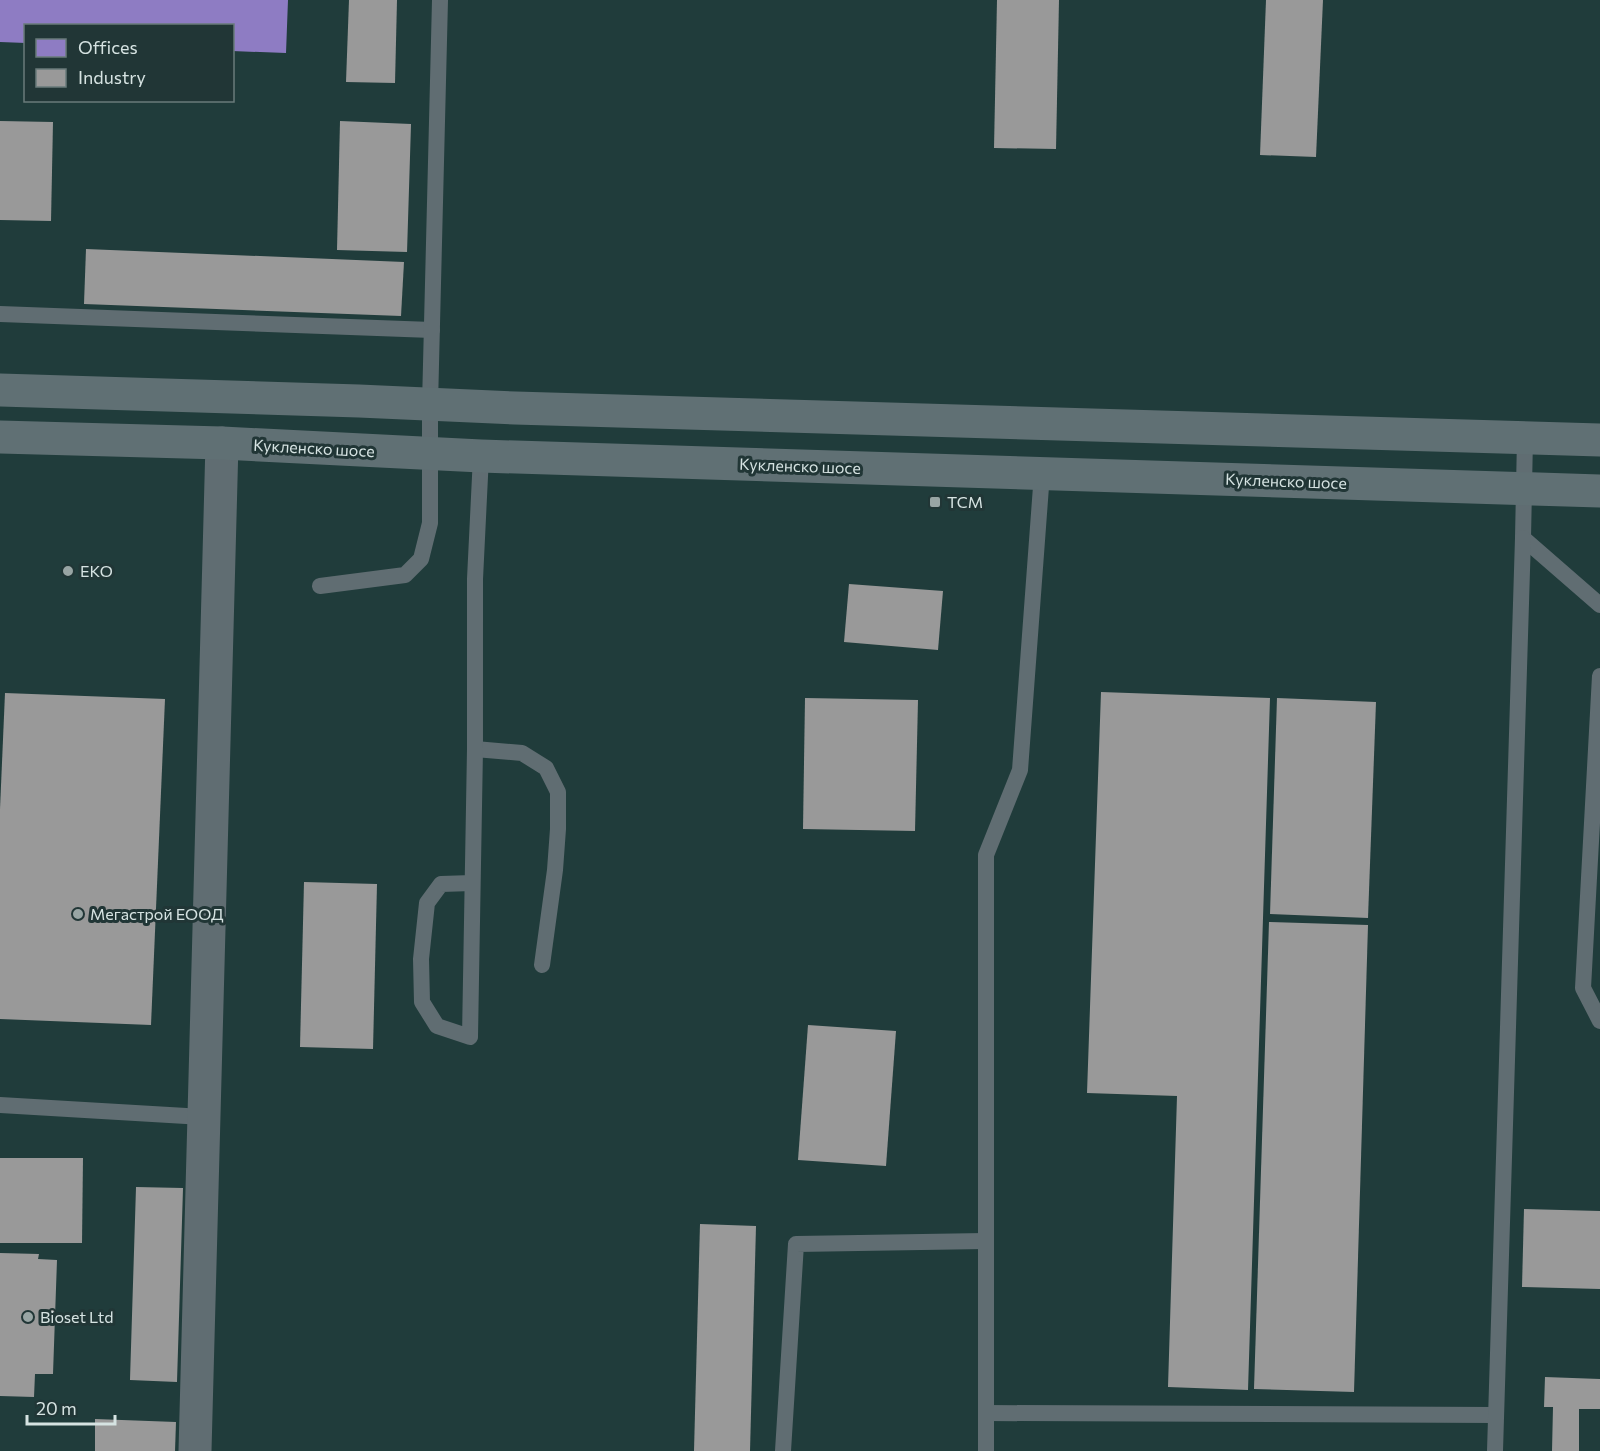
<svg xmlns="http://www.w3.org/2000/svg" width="1600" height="1451" font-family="Commissioner,sans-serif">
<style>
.built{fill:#203c3b;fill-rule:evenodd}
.offices{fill:#8e7cc3}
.industry{fill:#999}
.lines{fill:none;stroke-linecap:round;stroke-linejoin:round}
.lane{stroke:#606d72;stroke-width:16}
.street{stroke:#606d72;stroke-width:33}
.secondary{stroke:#607074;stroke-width:33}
.poi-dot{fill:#98a5a4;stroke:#213636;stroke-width:2}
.labels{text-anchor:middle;stroke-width:6;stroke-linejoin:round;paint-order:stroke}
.street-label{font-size:16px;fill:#d6e3e2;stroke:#213636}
.poi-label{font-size:16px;fill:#d6e3e2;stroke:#213636;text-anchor:start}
</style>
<rect width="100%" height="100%" fill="#263131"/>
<!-- built -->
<path class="built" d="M 0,0 L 1600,0 L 1600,1451 L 0,1451 ZM 26,26 L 232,26 L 232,100 L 26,100 Z"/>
<!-- offices -->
<polygon class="offices" points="0,0 288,0 286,53 232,51 232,26 26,26 26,43 0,42"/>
<!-- industry -->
<g class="industry">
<polygon points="349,0 397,0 395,83 346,82"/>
<polygon points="997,0 1059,0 1056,149 994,148"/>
<polygon points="1266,0 1323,0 1316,157 1260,155"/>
<polygon points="0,121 53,122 51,221 0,220"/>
<polygon points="340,121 411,124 407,252 337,250"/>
<polygon points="86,249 404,262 401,316 84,304"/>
<polygon points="849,584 943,591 938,650 844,642"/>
<polygon points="1101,692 1270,698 1248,1390 1168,1387 1177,1096 1087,1093"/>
<polygon points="5,693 165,699 151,1025 0,1019 0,809"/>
<polygon points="805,698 918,700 915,831 803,829"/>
<polygon points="1277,698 1376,702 1368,918 1270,914"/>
<polygon points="304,882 377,884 373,1049 300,1047"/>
<polygon points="1269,922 1368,925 1354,1392 1254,1389"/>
<polygon points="808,1025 896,1031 886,1166 798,1160"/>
<polygon points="0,1158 83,1158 82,1243 0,1243"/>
<polygon points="136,1187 183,1188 177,1382 130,1380"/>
<polygon points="1524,1209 1600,1211 1600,1289 1522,1287"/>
<polygon points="700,1224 756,1226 750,1451 694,1451"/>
<polygon points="0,1253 39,1254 38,1259 57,1260 53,1374 35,1374 34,1397 0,1396"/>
<polygon points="1545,1377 1600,1379 1600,1409 1579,1409 1579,1451 1552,1451 1553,1407 1544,1407"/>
<polygon points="95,1419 176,1422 175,1451 95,1451"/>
</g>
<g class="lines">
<!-- lane -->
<g class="lane">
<polyline points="0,314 432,330"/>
<polyline points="1525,438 1523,538 1600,605"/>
<polyline points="320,586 405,575 421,559 430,523 430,405 440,0"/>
<polyline points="1600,676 1583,988 1600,1021"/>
<polyline points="475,749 522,753 546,768 558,792 558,829 555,870 542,965"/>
<polyline points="472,883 441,884 427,903 421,959 422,1002 437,1026 470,1037 475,749 475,579 481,456"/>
<polyline points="0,1105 203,1117"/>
<polyline points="986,1413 1495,1415"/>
<polyline points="783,1451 796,1244 985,1241"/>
<polyline points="986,1451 986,855 1020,770 1042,473"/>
<polyline points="1495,1451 1523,538"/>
</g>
<!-- street -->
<polyline class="street" points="195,1451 222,443"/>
<!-- secondary -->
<g class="secondary">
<polyline points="0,390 359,401 515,408 1600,440"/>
<polyline points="0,437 222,443 481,456 1600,491"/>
</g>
</g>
<!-- markers -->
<g class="poi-dot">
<rect x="929" y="496" width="12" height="12" rx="3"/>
<circle cx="68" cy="571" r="6"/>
<circle cx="78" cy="914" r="6"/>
<circle cx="28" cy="1317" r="6"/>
</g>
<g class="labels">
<!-- street labels -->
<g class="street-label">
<text transform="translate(314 448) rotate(3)" y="6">Кукленско шосе</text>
<text transform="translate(800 466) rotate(2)" y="6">Кукленско шосе</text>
<text transform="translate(1286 481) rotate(2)" y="6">Кукленско шосе</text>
</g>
<!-- poi labels -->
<g class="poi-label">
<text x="947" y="508">ТСМ</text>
<text x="80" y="577">EKO</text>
<text x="90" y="920">Мегастрой ЕООД</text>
<text x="40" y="1323">Bioset Ltd</text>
</g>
</g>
<!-- legend -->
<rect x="24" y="24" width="210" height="78" fill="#213636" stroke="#697b7b" stroke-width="1.5"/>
<rect x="36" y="39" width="30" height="18" fill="#8e7cc3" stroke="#697b7b" stroke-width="1.5"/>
<text x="78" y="54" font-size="18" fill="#d6e3e2">Offices</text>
<rect x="36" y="69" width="30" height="18" fill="#999999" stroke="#697b7b" stroke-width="1.5"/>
<text x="78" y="84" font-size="18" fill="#d6e3e2">Industry</text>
<!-- scale -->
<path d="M27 1415v9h88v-9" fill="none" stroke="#d6e3e2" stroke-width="3"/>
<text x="36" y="1415" font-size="18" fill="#d6e3e2" stroke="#213636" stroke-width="4.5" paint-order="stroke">20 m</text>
</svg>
